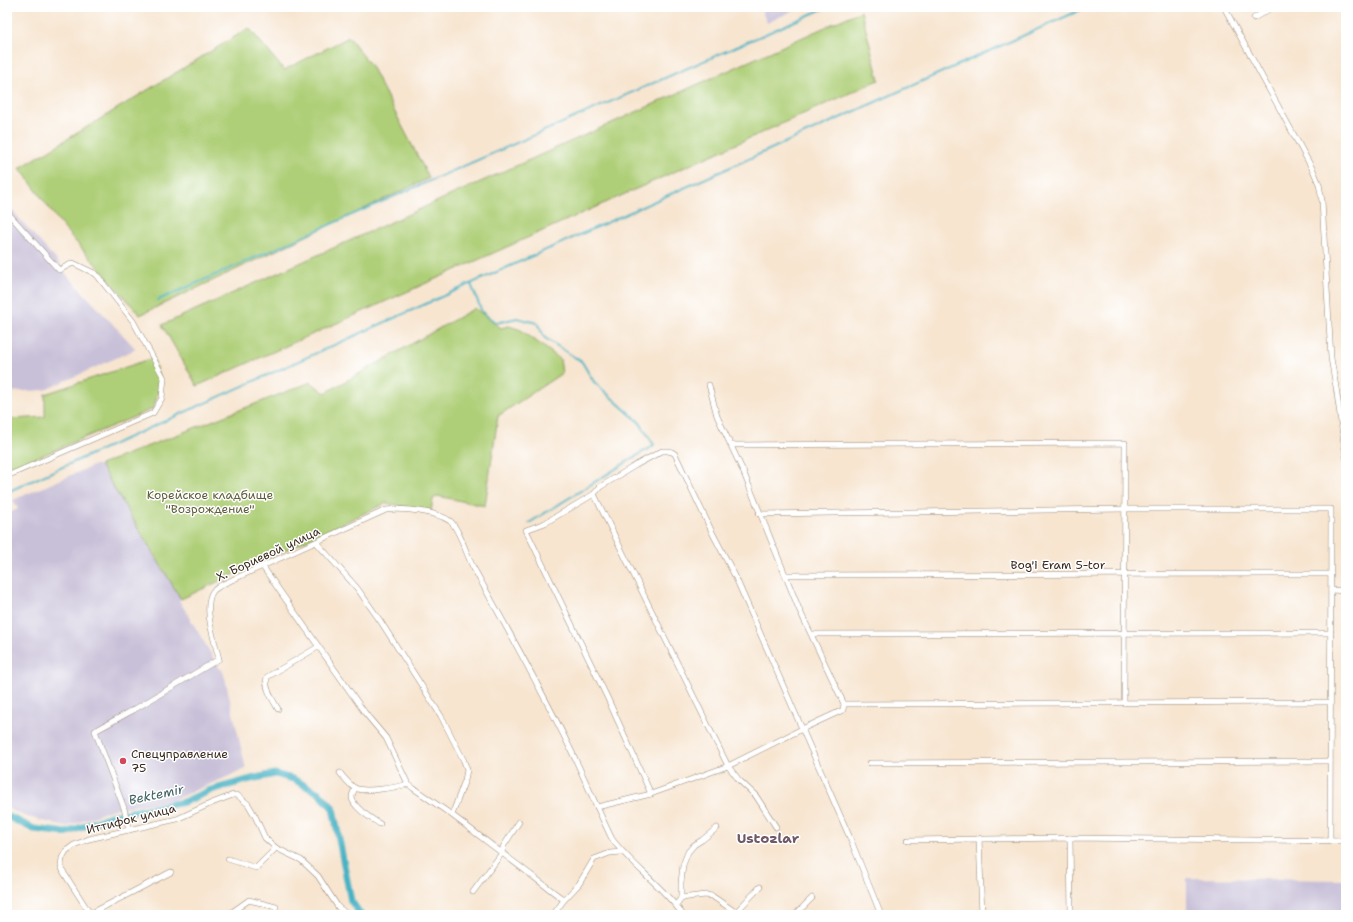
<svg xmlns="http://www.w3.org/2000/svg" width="1353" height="922" font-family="'Shantell Sans',sans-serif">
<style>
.industrial{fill:#c8c0d8}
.green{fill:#aecf77;stroke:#747c4a}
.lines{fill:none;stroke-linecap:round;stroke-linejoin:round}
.stream{stroke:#48b3c5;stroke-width:2}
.canal{stroke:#48b3c5;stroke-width:7}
.minor-casing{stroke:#987;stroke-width:6}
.minor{stroke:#fff;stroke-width:5}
.poi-dot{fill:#d1495b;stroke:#fff;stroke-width:1.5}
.labels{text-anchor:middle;stroke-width:3;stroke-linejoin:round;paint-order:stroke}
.park-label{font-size:12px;fill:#5e5c39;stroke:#fff}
.street-label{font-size:12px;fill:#3b2a1e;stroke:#fff}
.poi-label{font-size:12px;fill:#3b2a1e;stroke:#fff;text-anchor:start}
.water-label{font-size:13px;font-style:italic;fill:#406161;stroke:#fff}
.quarter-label{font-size:14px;font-weight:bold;fill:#705866;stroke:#fff}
</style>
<rect width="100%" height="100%" fill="#fff"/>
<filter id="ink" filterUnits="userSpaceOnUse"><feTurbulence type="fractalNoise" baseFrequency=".025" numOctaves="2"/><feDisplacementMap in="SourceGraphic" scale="8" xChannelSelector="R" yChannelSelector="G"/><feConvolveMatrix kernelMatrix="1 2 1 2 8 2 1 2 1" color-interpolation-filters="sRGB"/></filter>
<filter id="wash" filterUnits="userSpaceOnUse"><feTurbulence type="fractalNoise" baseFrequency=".012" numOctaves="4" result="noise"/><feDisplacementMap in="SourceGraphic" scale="16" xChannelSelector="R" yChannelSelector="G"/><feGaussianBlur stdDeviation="0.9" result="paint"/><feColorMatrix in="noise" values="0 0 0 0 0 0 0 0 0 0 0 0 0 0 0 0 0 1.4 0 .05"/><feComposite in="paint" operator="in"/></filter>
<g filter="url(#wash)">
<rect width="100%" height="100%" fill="#f7e5d0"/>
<!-- industrial -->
<g class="industrial">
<polygon points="760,7 800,7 767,23"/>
<polygon points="7,205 58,262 66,274 136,349 45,390 7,392"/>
<polygon points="95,465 100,465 181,599 179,600 220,669 222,669 225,678 246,769 170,801 116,808 66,827 24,816 7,808 7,514 18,509 13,500"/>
<polygon points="1187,878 1346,880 1346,915 1187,915"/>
</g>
<!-- green -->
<g class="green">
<polygon points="861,11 879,80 197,386 162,325"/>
<polygon points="249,28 284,70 349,37 371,66 429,178 140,315 63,227 20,168"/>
<polygon points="475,308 501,328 509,326 521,330 560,359 562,373 498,416 485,506 438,496 433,499 431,512 386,503 181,599 100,465 311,382 325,393"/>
<polygon points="153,358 161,383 153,409 7,470 7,423 13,419 45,417 45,394"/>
</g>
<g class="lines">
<!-- stream -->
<g class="stream">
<polyline points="471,284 482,312 496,323 517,318 537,323 545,338 582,362 594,382 640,423 654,445 529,523"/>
<polyline points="158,300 827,7"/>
<polyline points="7,492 1087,7"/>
</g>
<!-- canal -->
<polyline class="canal" points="7,816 34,829 66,833 111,816 184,802 211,790 251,779 275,774 293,779 319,793 333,808 351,901 361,915"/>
</g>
</g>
<g filter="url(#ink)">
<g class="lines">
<defs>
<g id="minor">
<polyline points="1224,7 1313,170 1319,184 1322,201 1331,358 1336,387 1346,457"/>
<polyline points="1254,18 1273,7"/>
<polyline points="7,212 59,270 73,263 96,274 133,321 164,378 162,398 153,413 7,476"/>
<polyline points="731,445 1125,443 1124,703"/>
<polyline points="594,494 728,766 739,780 756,796 776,827"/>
<polyline points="759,514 1125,509 1331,509 1330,841"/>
<polyline points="316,542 357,588 381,622 441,716 464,761 467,770 465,780 452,815"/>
<polyline points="263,567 365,713 386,738 408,784 413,788 452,815 564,900 579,884 594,859 610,853 622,852"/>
<polyline points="785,575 1331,574"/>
<polyline points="1331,590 1346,591"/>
<polyline points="812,634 1331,633"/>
<polyline points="844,704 1330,702"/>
<path d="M 278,709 C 273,700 264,687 267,677 L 318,647"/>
<polyline points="870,763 1330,761"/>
<path d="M 340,773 C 343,777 351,786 355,788 C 365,793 398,787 408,784"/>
<path d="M 355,788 C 354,791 352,794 352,797 C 352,807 372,819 380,824"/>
<polyline points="651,794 607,697 526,530 545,523 594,494 600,487 636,465 662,451 668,451 672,452 675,454 713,534 735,576 850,838 881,915"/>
<polyline points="597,807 651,794 728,766 802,729 843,710 844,704 799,609 743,471 717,416 709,385"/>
<path d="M 129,830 L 124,808 L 95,731 L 135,709 L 219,659 C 215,642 202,606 213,591 C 215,589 219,587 221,585 L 386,510 C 403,508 436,511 450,521 C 459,528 467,556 473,567 C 506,626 539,685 569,746 C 584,777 597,808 612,839 C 633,867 663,886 683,915"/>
<polyline points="979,838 982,915"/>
<polyline points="1070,838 1071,915"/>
<polyline points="908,840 1070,838 1346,841"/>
<polyline points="228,859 256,868 276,848"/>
<polyline points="473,892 502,853 503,847 519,822"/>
<polyline points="681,898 705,895 712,896 731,909 734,911 737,911 760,887"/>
<polyline points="676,905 681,898 681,883 683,865 688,852 694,845 702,840 717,828"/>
<polyline points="88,915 171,872"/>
<polyline points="91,915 64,873 61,866 62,858 66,851 74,845 89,839 177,819 212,803 233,795 237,795 248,804 255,816 265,838 276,848 301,860 318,876 338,907 348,915"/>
<polyline points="228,915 249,900 276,907"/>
<polyline points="553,915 564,900"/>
<polyline points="795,915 812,898"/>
</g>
</defs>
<!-- minor casing -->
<use href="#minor" class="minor-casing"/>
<!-- minor -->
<use href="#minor" class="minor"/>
</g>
</g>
<!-- markers -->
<circle class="poi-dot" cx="123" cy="761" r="4"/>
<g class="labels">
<!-- park labels -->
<g class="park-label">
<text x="210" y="499">Корейское кладбище<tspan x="210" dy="14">"Возрождение"</tspan></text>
</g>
<!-- street labels -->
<g class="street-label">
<text transform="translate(268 554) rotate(-25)" y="4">Х. Бориевой улица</text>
<text x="1058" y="569">Bog'i Eram 5-tor</text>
<text transform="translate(131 819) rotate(-14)" y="4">Иттифок улица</text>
</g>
<!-- poi labels -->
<g class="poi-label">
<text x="131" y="758">Спецуправление<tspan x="131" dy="14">75</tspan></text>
</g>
<!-- water labels -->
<g class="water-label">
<text transform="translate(156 794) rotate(-12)" y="5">Bektemir</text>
</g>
<!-- quarter labels -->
<g class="quarter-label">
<text x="768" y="843">Ustozlar</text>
</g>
</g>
<!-- margin -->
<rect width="1353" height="922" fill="none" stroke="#fff" stroke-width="24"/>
</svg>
